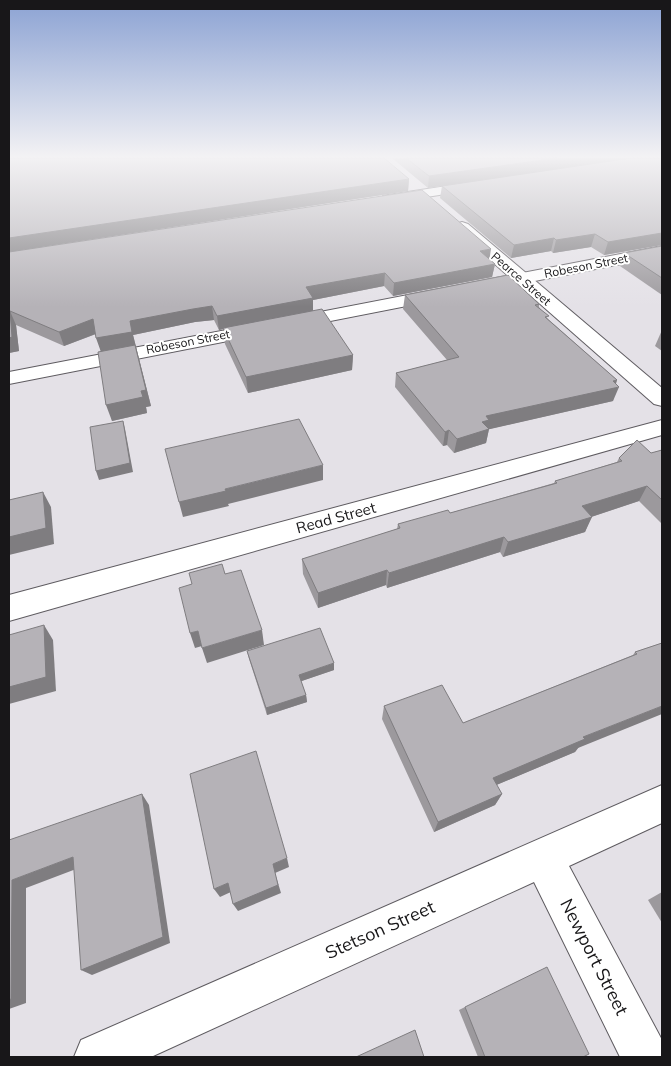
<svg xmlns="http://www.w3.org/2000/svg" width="671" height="1066" font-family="Mulish,sans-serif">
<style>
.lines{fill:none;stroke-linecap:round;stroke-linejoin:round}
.minor-casing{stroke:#5e5b60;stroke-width:2}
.secondary-casing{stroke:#5e5b60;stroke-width:2}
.minor{fill:#fff;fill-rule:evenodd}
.secondary{fill:#fff;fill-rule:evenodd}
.wall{fill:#9c999d}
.shaded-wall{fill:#7f7d80}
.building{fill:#b5b2b7;stroke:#7f7d80}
.labels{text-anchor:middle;stroke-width:4;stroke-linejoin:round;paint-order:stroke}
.far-street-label{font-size:12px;fill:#181719;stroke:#fff}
.street-label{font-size:15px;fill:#181719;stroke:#fff}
.near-street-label{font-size:18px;fill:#181719;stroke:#fff}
</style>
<rect width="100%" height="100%" fill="#e4e1e7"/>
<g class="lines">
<defs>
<g id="minor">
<polygon points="479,181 484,182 486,185 484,188 388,203 383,202 381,199 383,196 388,195"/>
<polygon points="462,222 468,224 662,388 662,406 654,404 456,230 454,227 456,224"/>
<polygon points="662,420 662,435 9,621 9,595"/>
<polygon points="662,785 662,823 569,866 662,1040 662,1057 620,1057 534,882 151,1057 74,1057 81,1040"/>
</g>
<polygon id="secondary" points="662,246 662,256 9,384 9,372"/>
</defs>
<!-- minor casing -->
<use href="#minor" class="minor-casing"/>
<!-- secondary casing -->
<use href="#secondary" class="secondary-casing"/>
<!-- minor -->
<use href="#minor" class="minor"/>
<!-- secondary -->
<use href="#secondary" class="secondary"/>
</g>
<!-- wall -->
<g class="wall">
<polygon points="9,158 409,179 408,191 40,247 489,259 495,264 492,277 393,296 384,286 313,300 313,311 353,355 352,370 248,393 225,344 223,329 219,330 214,320 195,322 133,335 151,406 146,407 147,413 112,421 101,351 96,334 64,346 16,325 19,351 9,353"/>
<polygon points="392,158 662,158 662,245 604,255 591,247 553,253 551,251 511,258 440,198 442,186 578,166 428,188"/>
<polygon points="662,246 662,295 620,266 624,253"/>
<polygon points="405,295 539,304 539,307 548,319 617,380 616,384 613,401 489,429 486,443 454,453 447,445 443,446 395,387 396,373 447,360 403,309"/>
<polygon points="662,330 662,351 655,346"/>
<polygon points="662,450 662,524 639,501 591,517 585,532 503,557 500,552 387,588 386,585 318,608 303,574 302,559 397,529 398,524 450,513 554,483 555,481 617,462 619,458 651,453"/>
<polygon points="662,643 575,752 496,785 502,794 495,805 434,832 382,719 384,706 463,723 633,655 635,652"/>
<polygon points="247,651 334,670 301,681 306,695 307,702 267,715 249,659"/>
<polygon points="662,892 662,923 648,900"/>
<polygon points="465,1007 583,1057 478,1057 459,1010"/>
</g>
<!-- shaded-wall -->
<g class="shaded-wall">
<polygon points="557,158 632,158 428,188 429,176"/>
<polygon points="409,179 408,191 9,252 9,238"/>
<polygon points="662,233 662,245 604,255 608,242"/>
<polygon points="595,234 591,247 553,253 556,240"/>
<polygon points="554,238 551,251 511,258 514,245"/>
<polygon points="491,249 489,262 480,251"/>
<polygon points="495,264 492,277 393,296 394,283"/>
<polygon points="385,273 384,286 313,300 313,311 219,330 217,316 306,287"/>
<polygon points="212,306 214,320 195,322 133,335 151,406 146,407 147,413 112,421 106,405 101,352 96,338 130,321 193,309"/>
<polygon points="10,311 16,325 19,351 9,353"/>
<polygon points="93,319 98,333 64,346 59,332"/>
<polygon points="353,355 352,370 248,393 246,377"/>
<polygon points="617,380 614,388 619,387 613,401 486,430 489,429 486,443 454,453 457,439 482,422 486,416"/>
<polygon points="123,421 125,429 133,472 99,480 96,471"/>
<polygon points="449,430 447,445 443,446 445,432"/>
<polygon points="323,465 323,480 228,504 229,506 183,517 179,502 225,489"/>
<polygon points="647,486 639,501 576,522 582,506"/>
<polygon points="43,492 51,507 54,544 9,555 9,537"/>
<polygon points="592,517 585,532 503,557 508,542"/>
<polygon points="504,537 500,552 387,588 389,573"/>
<polygon points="387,570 386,585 318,608 318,593"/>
<polygon points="44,625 53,640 56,691 9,704 9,687"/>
<polygon points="262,630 264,645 207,663 202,648"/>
<polygon points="198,631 202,646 195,648 190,633"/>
<polygon points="334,663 334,670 299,682 299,675"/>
<polygon points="306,695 307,702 267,715 266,708"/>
<polygon points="662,706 662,714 578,748 575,752 487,789 493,778 583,737"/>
<polygon points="142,794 149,805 170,943 92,975 81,970"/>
<polygon points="502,794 495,805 434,832 438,822"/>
<polygon points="73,857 84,866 26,888 26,1003 9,1009 12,880"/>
<polygon points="287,858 289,867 275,873 281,893 238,911 233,904 273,864"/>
<polygon points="228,883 233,891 220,897 214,889"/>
</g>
<!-- building -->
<g class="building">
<polygon points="9,158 384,158 409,179 9,238"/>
<polygon points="406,158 557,158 429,176"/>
<polygon points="631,158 662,158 662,233 608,242 595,234 556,240 554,238 514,245 442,186"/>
<polygon points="422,190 491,249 480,251 495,264 394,283 385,273 306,287 313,298 217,316 212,306 193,309 130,321 132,332 96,338 93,319 59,332 10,311 12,337 9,338 9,252"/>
<polygon points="662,246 662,278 624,253"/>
<polygon points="508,275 539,304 535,305 549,316 545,317 617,380 613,381 619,387 486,416 489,420 482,422 489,429 457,439 449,430 445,432 396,373 459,357 405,295"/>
<polygon points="322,309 353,355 246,377 223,328"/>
<polygon points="135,345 146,390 141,391 143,397 106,405 98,352"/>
<polygon points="299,419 323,465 225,489 226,491 179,502 165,449"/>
<polygon points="123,421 130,463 96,471 90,427"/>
<polygon points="637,440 651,453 662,450 662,500 647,486 582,506 592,517 508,542 504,537 389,573 387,570 318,593 302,559 400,528 398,524 448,510 450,513 557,483 555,481 622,461 619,458"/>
<polygon points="43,492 46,528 9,537 9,500"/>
<polygon points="222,564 225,574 241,570 262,630 202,648 198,631 190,633 179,588 192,584 189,573"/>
<polygon points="44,625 46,677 9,687 9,635"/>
<polygon points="320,628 334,663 299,675 306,695 266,708 247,651"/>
<polygon points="662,643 662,706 583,737 585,739 493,778 502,794 438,822 384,706 442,685 463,723 637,654 635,652"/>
<polygon points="256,751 287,858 273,864 278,885 233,904 228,883 214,889 190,774"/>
<polygon points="142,794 163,937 81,970 73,857 12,880 11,999 9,1000 9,840"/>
<polygon points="547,967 589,1054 583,1057 485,1057 465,1007"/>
<polygon points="415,1030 424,1057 356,1057"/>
</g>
<!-- sky -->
<linearGradient id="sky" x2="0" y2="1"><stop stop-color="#8ba2d3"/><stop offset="0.51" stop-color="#f3f2f4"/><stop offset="1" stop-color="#f3f2f4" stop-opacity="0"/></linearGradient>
<rect width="671" height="307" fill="url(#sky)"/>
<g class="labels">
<!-- far-street labels -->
<g class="far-street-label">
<text transform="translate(586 266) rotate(-11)" y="4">Robeson Street</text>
<text transform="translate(521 279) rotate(41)" y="4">Pearce Street</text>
<text transform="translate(188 342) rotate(-11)" y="4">Robeson Street</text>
</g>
<!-- street labels -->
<g class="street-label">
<text transform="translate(336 518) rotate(-15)" y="5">Read Street</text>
</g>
<!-- near-street labels -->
<g class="near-street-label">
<text transform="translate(380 930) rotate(-24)" y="6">Stetson Street</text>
<text transform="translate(594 957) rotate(63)" y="6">Newport Street</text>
</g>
</g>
<!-- border -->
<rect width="671" height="1066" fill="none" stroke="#181719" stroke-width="20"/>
</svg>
